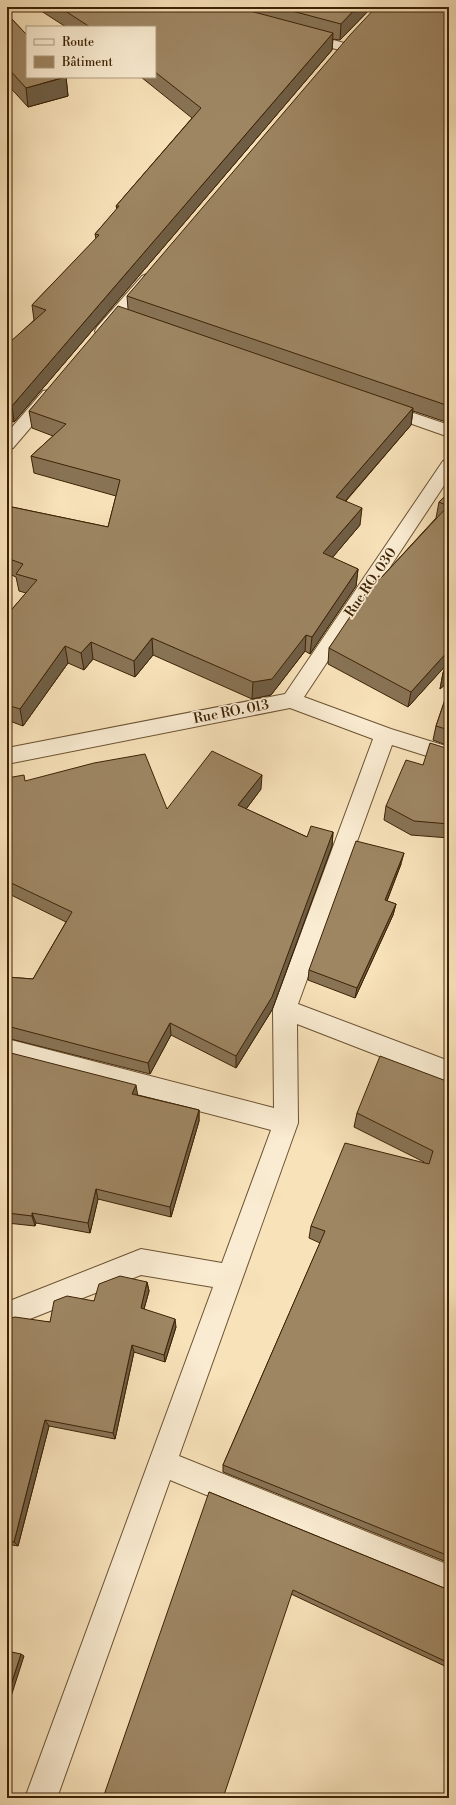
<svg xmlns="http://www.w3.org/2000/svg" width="456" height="1805" font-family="'Libre Bodoni',serif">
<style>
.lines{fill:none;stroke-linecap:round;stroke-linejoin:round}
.minor-casing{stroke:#6b5232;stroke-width:2}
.minor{fill:#faecd2;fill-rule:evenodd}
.wall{fill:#887355;stroke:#3c2204}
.shaded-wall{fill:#6f5e45;stroke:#3c2204}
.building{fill:#9e8663;stroke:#3c2204}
.labels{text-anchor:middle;stroke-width:3.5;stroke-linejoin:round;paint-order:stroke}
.street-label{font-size:14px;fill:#3c2204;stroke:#faecd2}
</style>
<rect width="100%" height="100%" fill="#f8e2ba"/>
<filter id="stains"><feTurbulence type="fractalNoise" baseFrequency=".005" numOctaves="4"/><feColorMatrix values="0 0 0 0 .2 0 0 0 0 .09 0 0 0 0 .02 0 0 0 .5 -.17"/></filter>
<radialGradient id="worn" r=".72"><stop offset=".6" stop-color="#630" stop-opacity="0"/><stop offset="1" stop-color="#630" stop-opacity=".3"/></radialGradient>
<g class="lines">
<defs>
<g id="minor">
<polygon points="304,32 348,44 350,47 348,50 343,51 299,39 298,36 299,33"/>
<polygon points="147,274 152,276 155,279 152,282 109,335 103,336 97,335 95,331 97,327 142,276"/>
<polygon points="49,390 55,391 57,395 55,399 13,448 7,450 7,433 43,391"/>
<polygon points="384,403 449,425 449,437 378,412 376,408 378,404"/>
<polygon points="449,459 449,478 304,697 391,729 449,747 449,763 392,745 298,1004 449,1061 449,1083 297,1024 298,1123 179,1456 449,1565 449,1595 170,1480 57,1798 25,1798 213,1287 141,1275 7,1328 7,1302 141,1249 222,1263 271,1130 7,1061 7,1039 274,1108 273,1009 373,739 290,708 7,764 7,748 285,694 443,461"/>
</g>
</defs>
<!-- minor casing -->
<use href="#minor" class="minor-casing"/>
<!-- minor -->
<use href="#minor" class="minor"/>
</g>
<!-- wall -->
<g class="wall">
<polygon points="35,7 372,7 340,40 333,39 332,50 14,422 7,420 7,346 34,320 32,305 96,239 95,234 117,209 116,206 192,118 141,77 155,77 155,27 66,27"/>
<polygon points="449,7 449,423 413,411 411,425 346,501 360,525 332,558 358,569 356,586 310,654 305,651 271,695 252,699 153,655 135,677 93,659 84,670 68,663 23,726 7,720 7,615 26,593 19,591 16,577 7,573 7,506 108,527 116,496 34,473 31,456 53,436 32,428 29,411 128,309 127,296"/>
<polygon points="7,14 66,77 68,96 28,107 7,84"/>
<polygon points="449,492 449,681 440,689 443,673 446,665 408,707 328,664 329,648 380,579 436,518 439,502"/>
<polygon points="449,688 449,746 433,740 436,726"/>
<polygon points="449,749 449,838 411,835 384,820 386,806 423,765"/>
<polygon points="7,778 167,809 261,789 246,809 307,837 333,832 332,846 272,1010 236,1068 171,1035 150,1074 7,1038 7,977 33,979 66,922 7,893"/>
<polygon points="401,864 387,901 396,904 393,915 355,998 308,980 309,970"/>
<polygon points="7,1052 138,1095 199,1110 199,1121 171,1217 98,1199 90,1233 36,1223 35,1226 7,1223"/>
<polygon points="449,1082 449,1563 223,1472 223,1465 320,1243 309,1238 311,1226 424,1162 354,1127 357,1113"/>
<polygon points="147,1282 149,1291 144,1309 176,1327 165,1362 134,1352 115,1439 49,1426 18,1546 7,1544 7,1320 50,1322 94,1301"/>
<polygon points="209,1492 449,1590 449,1668 291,1594"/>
</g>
<!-- shaded-wall -->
<g class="shaded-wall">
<polygon points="357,7 372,7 340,40 341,24"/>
<polygon points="333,33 332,50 14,422 12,406"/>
<polygon points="66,77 68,96 28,107 26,88"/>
<polygon points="413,408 411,425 334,514 336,497"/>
<polygon points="362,508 360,525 321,571 323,553"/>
<polygon points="358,569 356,586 310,654 312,637"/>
<polygon points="306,635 305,651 271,695 252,699 253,682"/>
<polygon points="152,638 153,655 135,677 134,661"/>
<polygon points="91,642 93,659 84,670 81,653"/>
<polygon points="65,646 68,663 23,726 20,709"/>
<polygon points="449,650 449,662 408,707 411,692"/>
<polygon points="449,668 449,681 440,689 443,673"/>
<polygon points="262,775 261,789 238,820 238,805"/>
<polygon points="333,832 332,846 272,1010 236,1068 236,1056"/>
<polygon points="404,853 401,864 383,911 385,900"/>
<polygon points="396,904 393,915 355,998 357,988"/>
<polygon points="170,1023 171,1035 150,1074 148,1063"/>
<polygon points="136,1085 138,1097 132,1094"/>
<polygon points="199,1110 199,1121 171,1217 170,1207"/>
<polygon points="96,1189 98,1199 90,1233 88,1223"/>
<polygon points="32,1213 36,1223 35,1226 32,1216"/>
<polygon points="147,1282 149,1291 142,1316 141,1308"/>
<polygon points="175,1319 176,1327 165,1362 164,1355"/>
<polygon points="132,1345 134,1352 115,1439 113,1433"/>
<polygon points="45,1420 49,1426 18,1546 14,1542"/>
<polygon points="21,1654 24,1656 7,1709 7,1697"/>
</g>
<!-- building -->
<g class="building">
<polygon points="59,7 235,7 333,33 12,406 7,404 7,346 11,341 46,310 32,305 99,235 95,234 119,206 116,206 201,108 155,72 155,27 90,27"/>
<polygon points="277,7 357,7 341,24"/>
<polygon points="376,7 449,7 449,406 127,296 350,35"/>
<polygon points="7,14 27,35 27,77 65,77 26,88 7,67"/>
<polygon points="118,306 413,408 336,497 362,508 323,553 358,569 312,637 306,635 272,679 253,682 152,638 134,661 91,642 81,653 65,646 20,709 7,705 7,615 37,580 16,574 23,564 7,558 7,506 108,527 120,480 31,456 66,424 29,411"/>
<polygon points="449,492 449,650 411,692 329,648 376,578 380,579 448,506 439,502"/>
<polygon points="449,659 449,668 443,673"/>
<polygon points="449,688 449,730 436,726"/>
<polygon points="430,743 449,749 449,824 414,821 386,806 406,760 423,765"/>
<polygon points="212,751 262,775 238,805 307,837 311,826 333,832 272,997 236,1056 170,1023 148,1063 7,1026 7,977 33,979 72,912 7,881 7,778 24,775 25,781 94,763 145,754 167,809"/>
<polygon points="356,841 404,853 385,900 396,904 357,988 309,970"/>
<polygon points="7,1052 136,1085 132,1094 199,1110 170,1207 96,1189 88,1223 32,1213 32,1216 7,1213"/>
<polygon points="380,1056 449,1082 449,1556 223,1465 325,1231 311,1226 345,1143 429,1164 433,1151 357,1113"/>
<polygon points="120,1276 147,1282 141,1308 175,1319 164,1355 132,1345 113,1433 45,1420 14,1542 7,1541 7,1319 15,1317 50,1322 54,1301 67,1296 94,1301 99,1284"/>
<polygon points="209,1492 449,1590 449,1663 293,1590 223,1798 103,1798"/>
<polygon points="7,1651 21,1654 7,1697"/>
</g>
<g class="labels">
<!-- street labels -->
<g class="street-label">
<text transform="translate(370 582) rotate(-56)" y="5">Rue RO. 030</text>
<text transform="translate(231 711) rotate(-11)" y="5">Rue RO. 013</text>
</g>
</g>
<!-- margin -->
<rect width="456" height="1805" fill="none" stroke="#f8e2ba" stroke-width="24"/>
<rect x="8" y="8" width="440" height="1789" fill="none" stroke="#3c2204" stroke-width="2"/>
<rect x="12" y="12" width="432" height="1781" fill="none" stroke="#3c2204"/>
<!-- legend -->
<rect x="26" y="26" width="130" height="52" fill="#faecd2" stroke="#ae9b80"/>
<rect x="34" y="39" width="20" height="6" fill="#faecd2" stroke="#ae9b80"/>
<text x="62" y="46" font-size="12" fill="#3c2204">Route</text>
<rect x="34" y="56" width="20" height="12" fill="#9e8663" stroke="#ae9b80"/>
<text x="62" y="66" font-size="12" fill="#3c2204">Bâtiment</text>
<rect width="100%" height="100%" filter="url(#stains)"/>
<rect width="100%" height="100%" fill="url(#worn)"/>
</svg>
